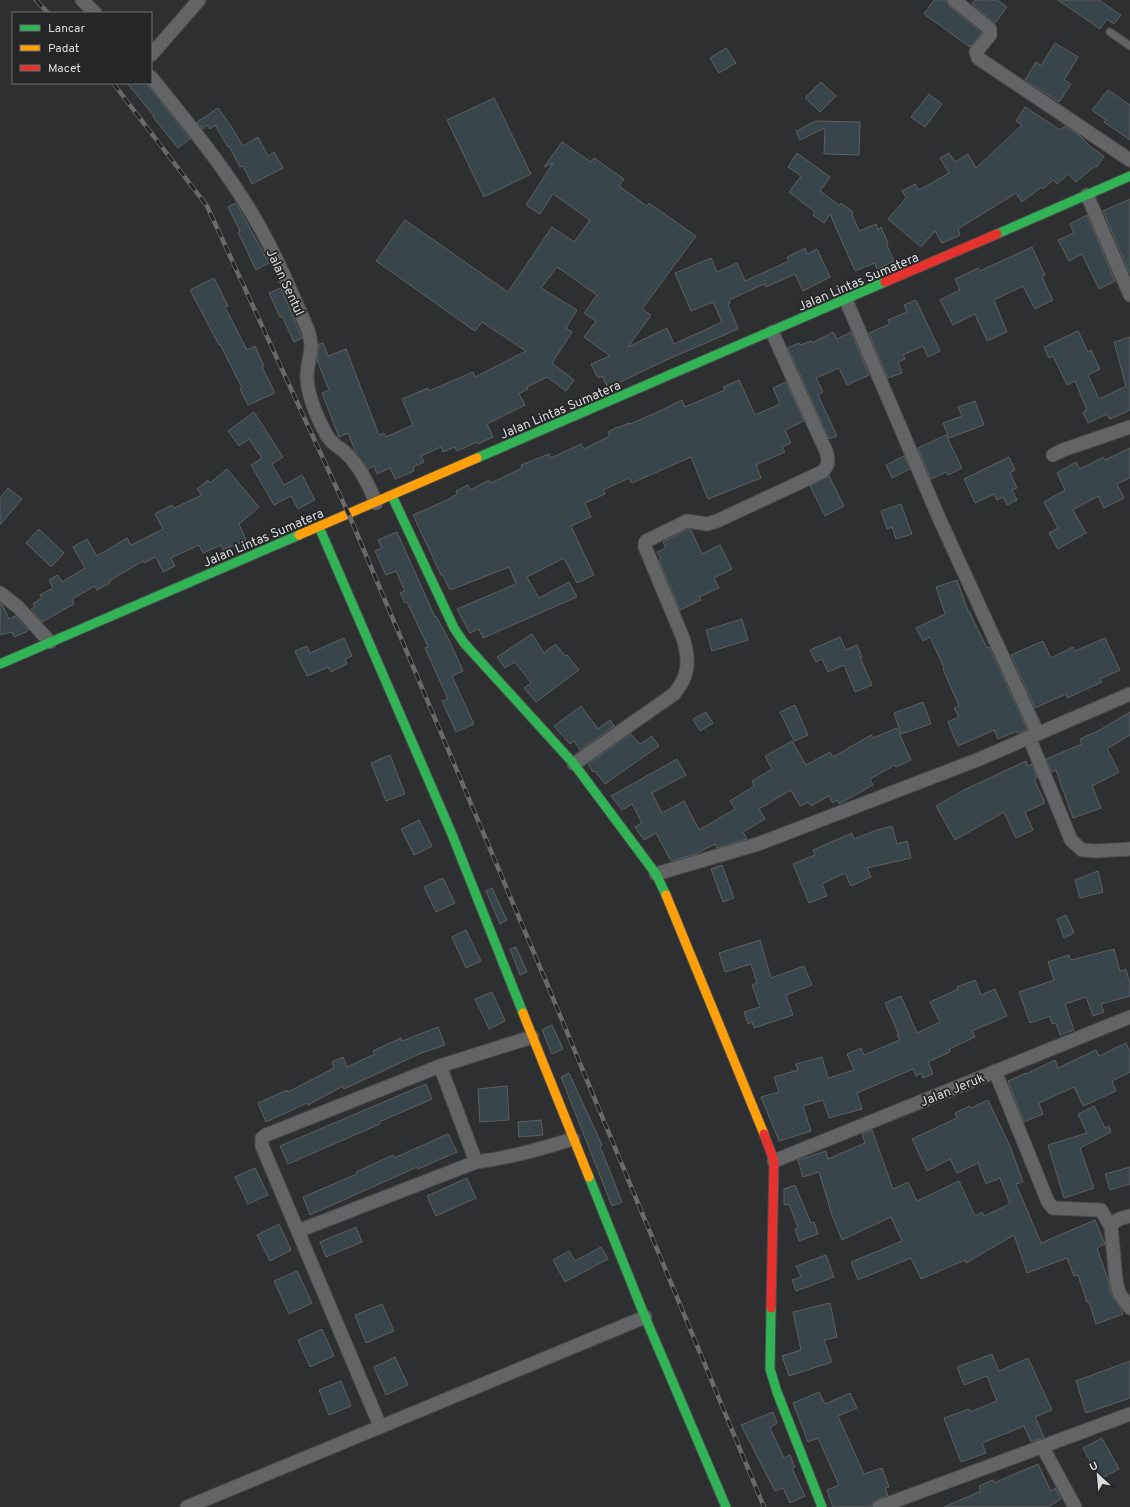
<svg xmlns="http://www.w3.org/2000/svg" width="1130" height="1507" font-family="Overpass,sans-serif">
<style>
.building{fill:#38454a;stroke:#5e5f60}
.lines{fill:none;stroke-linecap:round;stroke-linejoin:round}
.lane-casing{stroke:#4a4b4c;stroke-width:9}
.street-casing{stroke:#4a4b4c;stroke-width:15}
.fast-casing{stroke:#4a4b4c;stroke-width:11}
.slow-casing{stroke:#4a4b4c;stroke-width:11}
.jam-casing{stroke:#4a4b4c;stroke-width:11}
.lane{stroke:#636465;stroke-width:7}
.street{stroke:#636465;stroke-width:13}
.fast{stroke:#30b455;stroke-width:9}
.slow{stroke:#ff9f0a;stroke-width:9}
.jam{stroke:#e5322d;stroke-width:9}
.rail-casing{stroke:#6a6a6b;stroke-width:4.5}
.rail{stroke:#242627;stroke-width:3;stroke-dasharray:9;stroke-linecap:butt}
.labels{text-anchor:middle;stroke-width:3.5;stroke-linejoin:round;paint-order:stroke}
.street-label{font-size:13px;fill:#dcdede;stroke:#242627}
</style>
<rect width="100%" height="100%" fill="#2e2f30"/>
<!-- building -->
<g class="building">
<polygon points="934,0 946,0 949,6 982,33 970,47 924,14"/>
<polygon points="975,0 997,0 1007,7 995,23 972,4"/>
<polygon points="1058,0 1099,0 1121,15 1114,24 1107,19 1100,29"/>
<polygon points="1055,43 1078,57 1064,80 1071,84 1059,102 1025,80 1036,62 1041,66"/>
<polygon points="726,48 736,63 719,73 710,58"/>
<polygon points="821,82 836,96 820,112 805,98"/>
<polygon points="127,83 146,83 190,139 178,148 153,117 154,116"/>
<polygon points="1108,90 1130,105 1130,140 1104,122 1106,120 1092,110"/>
<polygon points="929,94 942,104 925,127 911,117"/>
<polygon points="494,98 531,174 484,197 447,120"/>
<polygon points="1025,107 1060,130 1065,126 1080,136 1091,147 1104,156 1097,167 1095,166 1076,182 1068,174 1057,184 1053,180 1043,189 1042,187 1022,202 1016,193 958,229 960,235 942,243 935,231 921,247 888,219 906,198 902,191 915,184 919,190 949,173 940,158 949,153 955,162 968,154 976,168 1022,125 1016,121"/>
<polygon points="218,108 231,126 243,146 258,137 268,156 274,152 283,168 252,184 243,166 240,167 229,146 228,147 215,125 210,129 207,125 203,129 197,122"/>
<polygon points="815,121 860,122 859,155 824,154 825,128 800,140 796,131"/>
<polygon points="562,142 591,162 594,158 624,179 619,186 647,206 649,203 696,236 642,309 651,315 628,347 667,328 674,344 722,322 713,302 691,311 675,273 711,258 717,272 737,263 745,281 789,261 787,257 805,248 807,254 817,249 830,277 803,291 795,274 766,287 764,284 729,300 730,303 728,304 738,329 664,361 608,388 602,376 598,378 591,364 610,356 584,337 596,321 584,313 597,295 557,267 541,288 577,310 566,328 572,332 552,363 574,380 566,391 547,377 527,387 528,389 519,394 525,405 487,424 493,437 478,444 477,442 457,451 455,447 443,452 441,447 421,456 424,462 413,467 414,471 395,479 390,468 377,474 374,466 368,469 356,453 348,433 339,437 322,393 329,390 317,360 319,344 323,343 328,356 346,349 379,435 384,433 386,437 413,425 402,399 428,388 429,391 473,372 475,377 526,351 482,322 475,331 376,261 405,220 508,292 552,227 574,242 590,220 553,194 540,214 526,205 553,163 544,167"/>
<polygon points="797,153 830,177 820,191 839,205 841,203 853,212 852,214 859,231 876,224 878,230 881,227 888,243 886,243 894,261 877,269 875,263 855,271 830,214 824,223 813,215 815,212 789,192 801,176 788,167"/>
<polygon points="1130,199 1130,274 1103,211"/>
<polygon points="236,203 269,263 256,270 238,232 240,231 228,207"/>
<polygon points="1087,215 1115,281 1099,289 1082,254 1069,261 1058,240 1074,233 1070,224"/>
<polygon points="1032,247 1045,275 1042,277 1053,300 1035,309 1023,286 994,300 1007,332 987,341 975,314 953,325 940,300 960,290 955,279 978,268 980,271"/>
<polygon points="214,278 228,306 225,307 247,350 255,346 264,366 262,367 275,393 248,405 240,389 242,388 220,344 219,345 190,290"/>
<polygon points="281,288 302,338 294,342 282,316 280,317 269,293"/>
<polygon points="916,300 940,351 928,357 923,346 903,355 905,359 898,362 902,373 888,378 869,333 890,324 888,320 907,312 904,305"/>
<polygon points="1078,331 1088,352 1091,350 1100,369 1088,375 1099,399 1126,386 1114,342 1130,337 1130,410 1110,419 1107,414 1088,423 1083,412 1087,410 1075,381 1067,385 1053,356 1049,358 1044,347"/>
<polygon points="833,332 837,339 851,332 869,375 847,385 839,368 816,378 823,392 818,395 837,436 829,439 788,348 799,343 800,345 811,341 812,343"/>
<polygon points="739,380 755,415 780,404 773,388 786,382 804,421 785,430 791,443 782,447 785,452 756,465 761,478 708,499 691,457 632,483 629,478 603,490 605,494 585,503 591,517 571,526 594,575 577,583 564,558 527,577 539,598 569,582 577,597 483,638 479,629 470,633 457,609 516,584 509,567 453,589 449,589 443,575 441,575 413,515 447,500 457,494 456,491 468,485 470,490 489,480 491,483 522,468 521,465 549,454 551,458 581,444 584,449 610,436 608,432 617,427 617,428 629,423 630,424 658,412 682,400 685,407 725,390 723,387"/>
<polygon points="975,401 984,425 949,438 943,423 962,416 958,407"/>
<polygon points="254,412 283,457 272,464 284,485 302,475 315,500 298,509 291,496 274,505 251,465 262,458 249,439 239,446 228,431"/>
<polygon points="946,435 962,468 948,475 946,472 931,479 918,448"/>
<polygon points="1130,448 1130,478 1117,484 1124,498 1104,508 1098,496 1073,510 1086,533 1058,549 1049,533 1058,528 1044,502 1065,490 1057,473 1076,462 1080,469 1103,457 1105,460"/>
<polygon points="904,456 910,469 892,478 886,465"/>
<polygon points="1009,457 1015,470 1010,473 1017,488 1012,490 1017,500 1007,505 1003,497 997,500 994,494 975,503 964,479"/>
<polygon points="227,469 259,507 239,524 246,540 223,550 221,545 203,553 199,545 171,558 175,566 163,572 156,557 144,563 143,561 109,581 110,583 97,590 95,586 72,599 74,604 42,622 31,609 35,607 33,604 42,598 40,595 53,588 49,580 58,575 62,582 85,568 73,547 87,539 97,556 127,538 131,545 163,529 155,514 172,505 174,508 202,495 197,489 208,480 210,483"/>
<polygon points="829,476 844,506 825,516 810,486"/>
<polygon points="8,488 22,499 0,525 0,498"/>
<polygon points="901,504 912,534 896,539 892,527 887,529 881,511"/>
<polygon points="39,529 64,553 51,567 26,543"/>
<polygon points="688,529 691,530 702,554 720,545 732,569 714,578 719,588 699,597 701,600 680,610 659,560 661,559 657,552 666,548 663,542"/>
<polygon points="397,532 435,617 436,616 450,642 463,671 452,676 474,724 456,732 442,701 448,699 425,648 428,647 407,602 405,603 400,593 405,591 396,571 386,575 375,551 382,548 378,540"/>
<polygon points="957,580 968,611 969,611 987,648 989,647 1027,729 1018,734 1017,731 998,739 994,730 958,746 948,722 959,717 954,708 959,706 943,669 944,668 930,637 923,641 916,628 945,614 936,587"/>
<polygon points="0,603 3,606 9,619 15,616 28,630 26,632 14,637 12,632 0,635"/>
<polygon points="742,619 748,640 712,651 706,630"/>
<polygon points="532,634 544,653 556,644 565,656 567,655 579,670 536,702 524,688 531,683 515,662 505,668 497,657"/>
<polygon points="840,637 846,650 857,645 862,657 860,657 872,685 855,692 844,665 828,672 822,659 816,662 810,650"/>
<polygon points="344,638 352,656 345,659 347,664 331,672 328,667 307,676 295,651 307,646 310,653"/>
<polygon points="1105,638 1120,670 1100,679 1102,682 1067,698 1066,694 1035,708 1011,655 1043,641 1051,658 1073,647 1075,651"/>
<polygon points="923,702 931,724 901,734 894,713"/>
<polygon points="795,705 808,735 794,741 780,712"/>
<polygon points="581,706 598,729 610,720 614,726 580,750 574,741 570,744 554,726"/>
<polygon points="706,712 713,723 700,731 693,719"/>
<polygon points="1130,712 1130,735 1107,749 1119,772 1092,786 1101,808 1073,818 1056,770 1052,772 1046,759 1082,744 1080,739 1098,731"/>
<polygon points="897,728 911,760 896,767 895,765 870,779 873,785 839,804 837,800 833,803 829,796 811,806 808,802 800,806 791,790 759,809 765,819 743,832 747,839 717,848 715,844 696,854 671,861 656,833 644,840 637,830 635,827 642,823 632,804 622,810 611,796 677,759 686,775 652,793 662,813 684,801 699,830 735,809 730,801 754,786 752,781 772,769 765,756 792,741 806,765 830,752 833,757 871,735 873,738"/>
<polygon points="631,734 640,744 652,736 659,746 605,784 595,771 593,772 588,764"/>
<polygon points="390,755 405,794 386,801 371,763"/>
<polygon points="1026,761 1028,766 1032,764 1037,778 1034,779 1045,803 1025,812 1033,830 1016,838 1004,812 955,840 936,806 964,790"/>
<polygon points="419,820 432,846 414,855 401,829"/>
<polygon points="892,826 897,844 907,841 911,858 867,868 871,877 851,886 845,873 822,884 827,896 809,903 793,864 815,855 813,850 852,833 854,839 874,831"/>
<polygon points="722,865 734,898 723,902 711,869"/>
<polygon points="1098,871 1103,892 1080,898 1075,880"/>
<polygon points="443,878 455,903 436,912 424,887"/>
<polygon points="492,888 507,920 500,924 486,891"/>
<polygon points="1066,915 1074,933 1064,938 1057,919"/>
<polygon points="466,930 481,961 466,968 452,937"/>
<polygon points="760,940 771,978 804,966 812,985 786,995 793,1015 754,1028 752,1022 748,1024 744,1012 760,1007 752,985 757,983 751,964 725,972 719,953"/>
<polygon points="516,947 527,972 520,975 510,949"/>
<polygon points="1114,949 1120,971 1126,969 1130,985 1130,996 1101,1004 1104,1012 1093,1016 1086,997 1065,1004 1074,1030 1060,1035 1056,1023 1052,1024 1050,1016 1030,1023 1019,992 1054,980 1048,962 1069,955 1071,960"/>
<polygon points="975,980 981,995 995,989 1007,1016 972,1031 975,1037 949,1049 950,1052 928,1062 933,1074 923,1078 921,1073 916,1076 913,1069 857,1093 862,1109 829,1118 823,1100 803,1106 811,1131 779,1141 761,1097 779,1092 774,1077 798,1070 796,1064 822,1057 828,1078 854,1070 847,1054 861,1048 864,1055 900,1040 897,1035 899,1035 885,1003 901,996 917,1033 940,1022 930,1002 958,989 957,987"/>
<polygon points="492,992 505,1021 489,1029 475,999"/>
<polygon points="552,1025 563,1049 552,1054 542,1030"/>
<polygon points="438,1027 445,1045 419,1054 344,1089 343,1086 308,1105 307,1103 266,1122 258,1103 287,1090 288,1092 334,1068 332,1062 343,1057 347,1067 375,1054 373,1051 401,1038 402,1041"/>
<polygon points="1126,1043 1130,1052 1130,1072 1112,1081 1116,1091 1083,1106 1074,1087 1039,1103 1043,1114 1024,1122 1008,1081 1026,1073 1026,1074 1055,1060 1058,1068 1096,1050 1099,1056"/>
<polygon points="569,1073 602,1145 600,1146 622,1202 612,1206 561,1077"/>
<polygon points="426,1084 432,1099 379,1122 380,1124 288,1164 280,1146"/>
<polygon points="507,1086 509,1120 480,1122 478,1089"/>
<polygon points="988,1100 1010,1146 1023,1182 1016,1184 1041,1243 1095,1220 1105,1244 1097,1248 1108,1280 1111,1295 1121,1309 1123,1314 1096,1324 1089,1302 1087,1302 1078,1275 1074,1276 1067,1258 1027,1273 1014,1235 966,1263 965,1260 921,1279 911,1258 858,1280 851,1262 902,1241 891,1217 842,1240 832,1215 819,1172 803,1177 798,1160 826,1151 828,1159 865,1143 862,1134 872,1130 893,1189 908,1182 917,1201 959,1181 975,1216 982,1212 984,1216 1010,1204 1000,1178 986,1184 978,1163 957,1173 950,1159 927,1171 912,1139 957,1118 955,1113 970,1106 971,1108"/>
<polygon points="1094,1106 1105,1128 1109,1126 1111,1132 1080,1148 1094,1188 1064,1198 1048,1145 1087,1133 1078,1114"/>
<polygon points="541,1120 543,1135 519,1137 518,1122"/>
<polygon points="448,1134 457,1152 418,1169 417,1167 310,1215 303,1197 357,1174 356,1172 393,1155 394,1158"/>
<polygon points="1130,1167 1130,1184 1110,1190 1105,1174"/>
<polygon points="255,1168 268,1195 248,1204 235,1177"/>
<polygon points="467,1178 476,1198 436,1216 427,1196"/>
<polygon points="795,1185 811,1223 814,1222 818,1234 799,1241 795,1229 798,1227 789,1204 784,1205 784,1189"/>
<polygon points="279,1224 291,1250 270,1261 257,1235"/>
<polygon points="356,1227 362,1242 326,1257 320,1242"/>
<polygon points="601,1247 608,1259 565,1282 553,1260 569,1251 575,1261"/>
<polygon points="826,1255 834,1277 796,1291 792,1280 801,1277 796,1266"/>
<polygon points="297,1271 312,1303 289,1314 274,1281"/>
<polygon points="830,1303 837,1337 824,1340 832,1362 789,1376 782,1356 801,1350 793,1312"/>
<polygon points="382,1304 394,1331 366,1343 355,1315"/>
<polygon points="322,1329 334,1356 310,1367 298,1340"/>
<polygon points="992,1354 999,1371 1028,1358 1052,1410 1035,1417 1044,1437 1031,1442 1024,1426 982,1443 986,1453 961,1462 944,1418 969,1409 970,1412 997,1401 987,1376 964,1385 957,1367"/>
<polygon points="395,1357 408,1385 386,1395 374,1367"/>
<polygon points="1130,1361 1130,1398 1086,1413 1076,1381"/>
<polygon points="341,1381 351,1406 329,1415 319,1390"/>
<polygon points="819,1392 825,1404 850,1393 857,1408 838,1416 864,1474 882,1468 889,1487 885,1488 888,1495 876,1500 873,1502 871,1507 833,1507 827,1490 839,1485 818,1438 808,1442 793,1403"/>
<polygon points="773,1412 777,1423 770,1428 784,1458 790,1455 795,1467 792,1468 805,1496 790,1503 783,1488 775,1491 741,1425"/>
<polygon points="1102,1438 1119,1469 1100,1479 1083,1448"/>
<polygon points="1038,1464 1051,1491 1055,1488 1061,1499 1048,1507 944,1507 981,1491 979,1486 993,1480 994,1483"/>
</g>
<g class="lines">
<defs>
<polyline id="lane" points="1110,32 1130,46"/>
<g id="street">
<polyline points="82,0 95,13"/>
<polyline points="954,0 990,29 990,35 976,52 978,58 1130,160"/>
<polyline points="151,55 199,0"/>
<path d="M 151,77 C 191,127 233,177 263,233 C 280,264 294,298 308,330 C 309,335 311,340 311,345 C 311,355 307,366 307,376 C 307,395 317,417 326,434 C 332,445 337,445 346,453 C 360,467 369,485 376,503"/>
<polyline points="1087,195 1130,295"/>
<polyline points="846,300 939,518 1038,734"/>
<polyline points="1053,455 1063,450 1130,427"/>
<polyline points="0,593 18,607 50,642"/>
<polyline points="1029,737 1071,840 1082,850 1097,851 1130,849"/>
<path d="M 574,764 L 674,694 C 689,676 690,661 683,638 L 645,547 L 645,543 L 646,541 L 687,521 L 707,524 L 717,521 L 822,472 C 829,466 829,459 826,451 L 772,332"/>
<polyline points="656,874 758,844 977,760 1130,694"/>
<polyline points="440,1066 476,1162"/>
<polyline points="995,1071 1048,1202 1053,1208 1101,1210 1111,1227"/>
<polyline points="774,1161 1130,1017"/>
<path d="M 1130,1216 C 1122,1218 1115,1219 1111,1227 L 1116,1280 L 1119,1293 L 1130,1308"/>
<path d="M 298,1231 L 476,1162 C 509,1158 540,1149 573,1139"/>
<polyline points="380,1426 262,1146 262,1138 266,1135 440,1066 532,1037"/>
<polyline points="1042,1446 1075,1507"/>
<polyline points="187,1507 645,1317"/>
<polyline points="879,1507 1130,1414"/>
</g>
<g id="fast">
<polyline points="997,234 1130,176"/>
<polyline points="477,458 885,282"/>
<polyline points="392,496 454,628 464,643 574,764 656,874 666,895"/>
<polyline points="319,527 451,832 523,1013"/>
<polyline points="0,664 299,535"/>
<polyline points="589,1177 645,1317 726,1507"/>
<polyline points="771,1308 770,1369 777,1392 822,1507"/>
</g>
<g id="slow">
<polyline points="299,535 477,458"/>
<polyline points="666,895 764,1134"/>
<polyline points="523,1013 589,1177"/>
</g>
<g id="jam">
<polyline points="885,282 997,234"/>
<polyline points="764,1134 774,1161 771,1308"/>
</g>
</defs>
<!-- lane casing -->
<use href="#lane" class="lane-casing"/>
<!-- street casing -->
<use href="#street" class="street-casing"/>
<!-- fast casing -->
<use href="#fast" class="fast-casing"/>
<!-- slow casing -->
<use href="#slow" class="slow-casing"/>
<!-- jam casing -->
<use href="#jam" class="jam-casing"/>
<!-- lane -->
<use href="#lane" class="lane"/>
<!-- street -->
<use href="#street" class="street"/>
<!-- fast -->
<use href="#fast" class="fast"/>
<!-- slow -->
<use href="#slow" class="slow"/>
<!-- jam -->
<use href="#jam" class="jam"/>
<defs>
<g id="rail">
<polyline points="36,0 48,13"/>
<polyline points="113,83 207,206 349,515 545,979 764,1507"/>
</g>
</defs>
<!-- rail casing -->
<use href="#rail" class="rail-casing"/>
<!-- rail -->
<use href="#rail" class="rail"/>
</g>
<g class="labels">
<!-- street labels -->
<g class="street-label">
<text transform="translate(858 281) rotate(-23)" y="5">Jalan Lintas Sumatera</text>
<text transform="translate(286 282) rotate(65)" y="5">Jalan Sentul</text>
<text transform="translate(560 409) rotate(-23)" y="5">Jalan Lintas Sumatera</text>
<text transform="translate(263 537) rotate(-23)" y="5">Jalan Lintas Sumatera</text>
<text transform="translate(952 1089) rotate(-22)" y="5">Jalan Jeruk</text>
</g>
</g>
<!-- legend -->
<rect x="12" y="12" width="140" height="72" fill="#242627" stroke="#6e7070"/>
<rect x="20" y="25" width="20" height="6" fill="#30b455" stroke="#6e7070"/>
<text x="48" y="32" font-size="12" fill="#dcdede">Lancar</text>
<rect x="20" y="45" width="20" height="6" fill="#ff9f0a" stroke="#6e7070"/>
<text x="48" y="52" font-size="12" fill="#dcdede">Padat</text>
<rect x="20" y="65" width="20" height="6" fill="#e5322d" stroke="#6e7070"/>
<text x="48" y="72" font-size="12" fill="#dcdede">Macet</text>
<!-- north arrow -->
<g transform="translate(1098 1475) rotate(334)" stroke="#242627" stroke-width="3" paint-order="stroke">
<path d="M0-3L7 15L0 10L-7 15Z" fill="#dcdede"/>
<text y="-6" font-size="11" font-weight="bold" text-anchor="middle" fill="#dcdede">U</text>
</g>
</svg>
